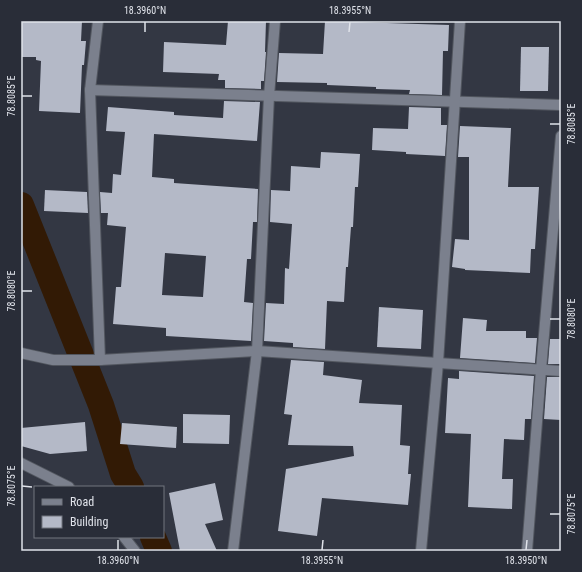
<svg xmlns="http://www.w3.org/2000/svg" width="582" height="572" font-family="'Roboto Condensed',sans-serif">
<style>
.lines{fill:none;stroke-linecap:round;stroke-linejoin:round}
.canal{stroke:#321a05;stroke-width:26}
.building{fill:#b4b9c7;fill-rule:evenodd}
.minor-casing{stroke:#52565f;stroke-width:12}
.minor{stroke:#7b808d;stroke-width:10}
.ticks{fill:none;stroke:#e0e3ea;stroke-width:1.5}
.neatline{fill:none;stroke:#e0e3ea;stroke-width:1.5}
.ticks-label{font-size:10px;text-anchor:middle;fill:#e0e3ea}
</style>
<rect width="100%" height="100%" fill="#333743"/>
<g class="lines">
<!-- canal -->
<g class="canal">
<polyline points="21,205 101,405 123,474 131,487"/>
<polyline points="153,537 159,551"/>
</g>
</g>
<!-- building -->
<g class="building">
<polygon points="21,21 82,21 81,41 86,41 84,65 82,65 80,113 39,111 41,61 36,60 36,57 21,57"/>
<polygon points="228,21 266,21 265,52 266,52 264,81 261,81 261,89 225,88 225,80 218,80 219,74 163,72 164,42 226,45"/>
<polygon points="325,21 449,25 448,51 443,51 442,95 409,94 410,90 376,89 376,87 327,85 327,83 277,82 279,53 323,54"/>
<polygon points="521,47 549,47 548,91 520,91"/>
<path d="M 224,101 L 260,102 L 257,141 L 154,134 L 152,177 L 174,179 L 174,183 L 258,189 L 257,222 L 253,222 L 251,259 L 247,259 L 244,302 L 253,303 L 251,341 L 166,336 L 166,328 L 113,324 L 116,287 L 121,287 L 126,227 L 107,225 L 108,213 L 101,213 L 100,192 L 112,193 L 113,174 L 121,175 L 125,132 L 106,131 L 108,107 L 174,112 L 174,115 L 223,118 ZM 165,253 L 206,256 L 203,297 L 162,295 Z"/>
<polygon points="409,107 441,108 441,125 447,125 445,156 406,154 406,152 372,150 373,128 408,129"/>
<polygon points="460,126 511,128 508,187 539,187 535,249 531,249 530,273 465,270 465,269 452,267 455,239 469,240 469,157 458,157"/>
<polygon points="321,152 360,154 358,187 355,187 353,227 351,227 348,267 346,267 344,302 327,301 325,349 293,347 293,343 264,341 266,303 284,304 285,268 289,269 292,224 270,222 271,190 290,191 291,166 320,168"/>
<polygon points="45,190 87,192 88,213 44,211"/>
<polygon points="379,307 423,310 421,349 377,347"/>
<polygon points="463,318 487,320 486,331 526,331 526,338 537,338 535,363 460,358"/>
<polygon points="550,339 561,339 561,364 548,364"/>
<polygon points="291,360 324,362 323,375 362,380 359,403 402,405 400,445 410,446 408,474 411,474 408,505 322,498 317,536 278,531 286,469 354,456 353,446 288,445 292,415 284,414"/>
<polygon points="459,371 534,376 531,419 525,419 524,440 504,439 502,479 513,479 512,509 468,507 471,434 445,433 448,378 459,379"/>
<polygon points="547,377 561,377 561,420 544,419"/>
<polygon points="183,414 230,415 229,444 183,443"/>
<polygon points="85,422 87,451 50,454 21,446 21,428"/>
<polygon points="122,423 177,427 176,448 120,444"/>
<polygon points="215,483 223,520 205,524 217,551 180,551 169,493"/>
</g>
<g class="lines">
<defs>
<g id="minor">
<polyline points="90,90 98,21"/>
<polyline points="21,353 53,360 100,360 257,351 561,371"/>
<polyline points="100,360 90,90 561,105"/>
<polyline points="21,463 69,487"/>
<polyline points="124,537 135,551"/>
<polyline points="233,551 257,351 269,96 275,21"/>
<polyline points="421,551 438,363 460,21"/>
<polyline points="527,551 541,370 561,136"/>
</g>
</defs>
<!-- minor casing -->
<use href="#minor" class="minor-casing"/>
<!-- minor -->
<use href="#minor" class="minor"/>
</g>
<!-- ticks -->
<path class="ticks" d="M 145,32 L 145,22M 349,32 L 350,22M 22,96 L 32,96M 550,124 L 560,124M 22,291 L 32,291M 550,319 L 560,319M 22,486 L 32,487M 550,514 L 560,514M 118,550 L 118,540M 322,550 L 323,540M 526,550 L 527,540"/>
<!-- border -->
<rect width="582" height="572" fill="none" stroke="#292d38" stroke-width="44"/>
<!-- legend -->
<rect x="34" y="486" width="130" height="52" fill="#292d38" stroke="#72767f"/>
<rect x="42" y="499" width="20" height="6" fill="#7b808d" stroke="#72767f"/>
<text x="70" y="506" font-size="12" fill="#e0e3ea">Road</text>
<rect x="42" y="516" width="20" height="12" fill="#b4b9c7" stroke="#72767f"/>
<text x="70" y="526" font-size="12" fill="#e0e3ea">Building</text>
<rect x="22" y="22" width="538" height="528" class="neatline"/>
<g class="ticks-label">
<text x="145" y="14">18.3960°N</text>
<text x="350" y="14">18.3955°N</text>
<text transform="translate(11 96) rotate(-90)" y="4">78.8085°E</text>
<text transform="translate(571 124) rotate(-90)" y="4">78.8085°E</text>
<text transform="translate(11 291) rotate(-90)" y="4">78.8080°E</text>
<text transform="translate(571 319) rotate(-90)" y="4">78.8080°E</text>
<text transform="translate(11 486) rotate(-90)" y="4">78.8075°E</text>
<text transform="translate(571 514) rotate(-90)" y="4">78.8075°E</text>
<text x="118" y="564">18.3960°N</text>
<text x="322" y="564">18.3955°N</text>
<text x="526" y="564">18.3950°N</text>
</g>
</svg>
